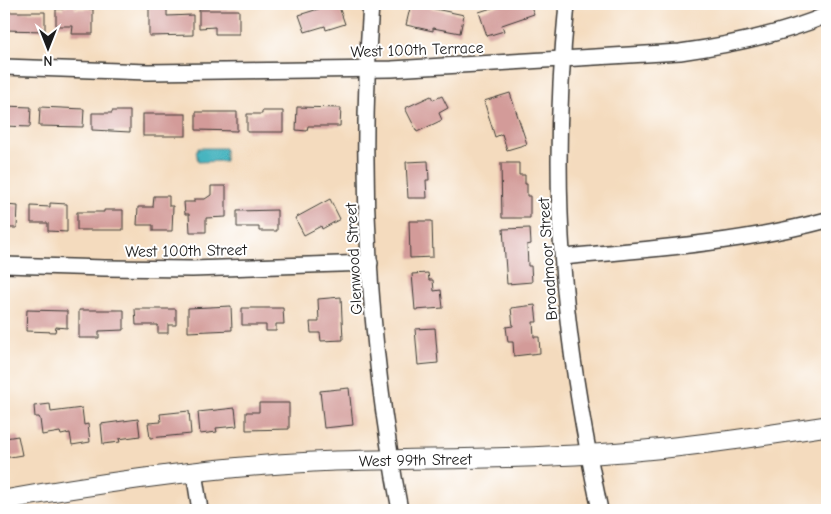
<svg xmlns="http://www.w3.org/2000/svg" width="831" height="514" font-family="'Comic Neue',sans-serif">
<style>
.water{fill:#43b2be;stroke:#30676d}
.building{fill:#d39b99}
.lines{fill:none;stroke-linecap:round;stroke-linejoin:round}
.minor-casing{stroke:#3c3934;stroke-width:18}
.tertiary-casing{stroke:#3c3934;stroke-width:21}
.minor{stroke:#fff;stroke-width:15}
.tertiary{stroke:#fff;stroke-width:19}
.labels{text-anchor:middle;stroke-width:4;stroke-linejoin:round;paint-order:stroke}
.street-label{font-size:16px;fill:#1c1c1c;stroke:#fff}
</style>
<rect width="100%" height="100%" fill="#fff"/>
<filter id="ink" filterUnits="userSpaceOnUse"><feTurbulence type="fractalNoise" baseFrequency=".02" numOctaves="2"/><feDisplacementMap in="SourceGraphic" scale="10" xChannelSelector="R" yChannelSelector="G"/><feConvolveMatrix kernelMatrix="1 2 1 2 8 2 1 2 1" color-interpolation-filters="sRGB"/></filter>
<filter id="wash" filterUnits="userSpaceOnUse"><feTurbulence type="fractalNoise" baseFrequency=".0096" numOctaves="4" result="noise"/><feDisplacementMap in="SourceGraphic" scale="20" xChannelSelector="R" yChannelSelector="G"/><feGaussianBlur stdDeviation="1.12" result="paint"/><feColorMatrix in="noise" values="0 0 0 0 0 0 0 0 0 0 0 0 0 0 0 0 0 1.4 0 .05"/><feComposite in="paint" operator="in"/></filter>
<g filter="url(#wash)">
<rect width="100%" height="100%" fill="#f4dbbe"/>
<!-- water -->
<polygon class="water" points="198,148 225,148 225,161 198,162 196,151 198,151"/>
<g id="blocks">
<!-- building -->
<g class="building">
<polygon points="334,4 338,4 345,24 326,30 325,26 305,32 299,15"/>
<polygon points="411,4 464,15 460,33 433,28 433,31 406,25"/>
<polygon points="504,4 530,4 534,14 502,25 504,31 487,36 479,12"/>
<polygon points="63,6 75,6 75,9 93,9 93,34 72,34 73,26 56,26 56,9 63,9"/>
<polygon points="167,6 167,16 193,15 193,35 149,36 149,7"/>
<polygon points="199,10 239,10 239,34 215,34 215,27 199,28"/>
<polygon points="4,12 45,12 45,31 4,30"/>
<polygon points="510,93 527,144 507,150 502,134 495,137 484,101"/>
<polygon points="431,96 433,100 442,96 448,108 439,113 442,120 417,132 405,108"/>
<polygon points="4,106 31,107 30,127 4,126"/>
<polygon points="40,107 84,109 83,127 39,126"/>
<polygon points="297,107 341,108 340,126 308,126 307,131 296,130"/>
<polygon points="112,111 130,111 130,132 92,130 92,113 112,113"/>
<polygon points="262,111 283,111 283,132 247,132 247,114 262,114"/>
<polygon points="196,112 237,112 237,131 196,130"/>
<rect x="143" y="114" width="43" height="22"/>
<polygon points="428,161 429,180 426,180 427,198 408,198 406,162"/>
<polygon points="501,163 519,163 519,175 525,175 525,184 527,184 527,196 530,196 530,218 502,218"/>
<polygon points="211,186 226,186 226,217 206,218 206,232 190,232 189,214 185,214 184,202 194,202 194,199 205,199 211,195"/>
<polygon points="154,196 169,196 169,206 173,206 172,231 153,231 153,225 137,225 138,207 153,207"/>
<polygon points="330,199 340,219 322,229 321,226 304,235 295,218"/>
<polygon points="50,203 67,204 67,232 48,231 48,223 31,223 31,206 50,207"/>
<polygon points="4,205 18,206 17,228 4,228"/>
<polygon points="104,210 123,210 123,230 77,230 77,212 104,212"/>
<polygon points="277,210 277,231 259,231 259,227 237,227 237,211"/>
<polygon points="409,221 432,221 433,257 410,258"/>
<polygon points="530,228 531,244 527,245 528,266 531,266 532,282 507,284 503,229"/>
<polygon points="428,273 429,280 433,280 434,291 441,290 443,308 415,310 412,274"/>
<polygon points="341,297 343,340 321,341 320,333 311,333 310,322 319,322 318,299"/>
<polygon points="535,305 537,322 533,322 534,337 539,337 540,353 514,356 513,342 508,342 506,327 513,326 511,308"/>
<polygon points="231,306 232,330 188,332 188,308"/>
<polygon points="4,307 7,308 6,335 4,335"/>
<polygon points="242,308 283,308 284,324 276,324 276,331 266,331 266,325 242,325"/>
<polygon points="135,309 176,309 176,325 168,325 168,333 158,333 158,325 136,325"/>
<polygon points="27,310 67,311 67,328 56,327 55,332 26,331"/>
<polygon points="79,310 124,310 124,330 99,331 99,338 79,338"/>
<polygon points="435,328 438,363 418,365 415,329"/>
<polygon points="349,388 353,425 324,428 320,391"/>
<polygon points="259,403 289,403 289,429 246,430 246,412 259,412"/>
<polygon points="50,404 51,412 82,408 84,425 88,424 90,442 72,445 70,433 61,435 60,432 42,435 40,419 39,417 35,417 34,406"/>
<polygon points="235,408 237,426 216,428 217,432 200,434 198,412"/>
<polygon points="189,411 191,434 150,438 148,423 161,422 160,414"/>
<polygon points="138,419 140,436 119,439 120,442 103,444 101,424"/>
<polygon points="4,434 5,438 18,436 22,455 4,458"/>
</g>
</g>
</g>
<g filter="url(#ink)">
<use href="#blocks" fill-opacity="0" stroke="#3c3934" stroke-width="1"/>
<g class="lines">
<defs>
<g id="minor">
<path d="M 371,4 C 359,172 368,344 400,510"/>
<path d="M 567,4 C 557,105 556,210 567,311 C 574,378 586,444 600,510"/>
<path d="M 4,67 L 148,72 L 392,69 L 680,52 C 730,45 780,35 827,15"/>
<path d="M 563,257 C 651,249 741,243 827,220"/>
<polyline points="4,265 105,268 192,269 370,263"/>
<polyline points="194,472 200,510"/>
</g>
<g id="tertiary">
<path id="s1" d="M 4,500 C 106,482 210,467 313,462 C 412,458 510,460 609,453 C 682,448 755,437 827,426"/>
</g>
</defs>
<!-- minor casing -->
<use href="#minor" class="minor-casing"/>
<!-- tertiary casing -->
<use href="#tertiary" class="tertiary-casing"/>
<!-- minor -->
<use href="#minor" class="minor"/>
<!-- tertiary -->
<use href="#tertiary" class="tertiary"/>
</g>
</g>
<g class="labels">
<!-- street labels -->
<g class="street-label">
<text transform="translate(417 49) rotate(-2)" y="6">West 100th Terrace</text>
<text transform="translate(186 250) rotate(-1)" y="6">West 100th Street</text>
<text transform="translate(353 259) rotate(-93)" y="6">Glenwood Street</text>
<text transform="translate(547 259) rotate(-94)" y="6">Broadmoor Street</text>
<text dy="6" stroke="none"><textPath href="#s1" startOffset="414">West 99th Street</textPath></text>
</g>
</g>
<!-- margin -->
<rect width="831" height="514" fill="none" stroke="#fff" stroke-width="20"/>
<!-- north arrow -->
<g transform="translate(48 48) rotate(180)" stroke="#ffffff" stroke-width="4" paint-order="stroke">
<path d="M0-4L9 19L0 12L-9 19Z" fill="#1c1c1c"/>
<text y="-8" font-size="14" font-weight="bold" text-anchor="middle" fill="#1c1c1c">N</text>
</g>
</svg>
